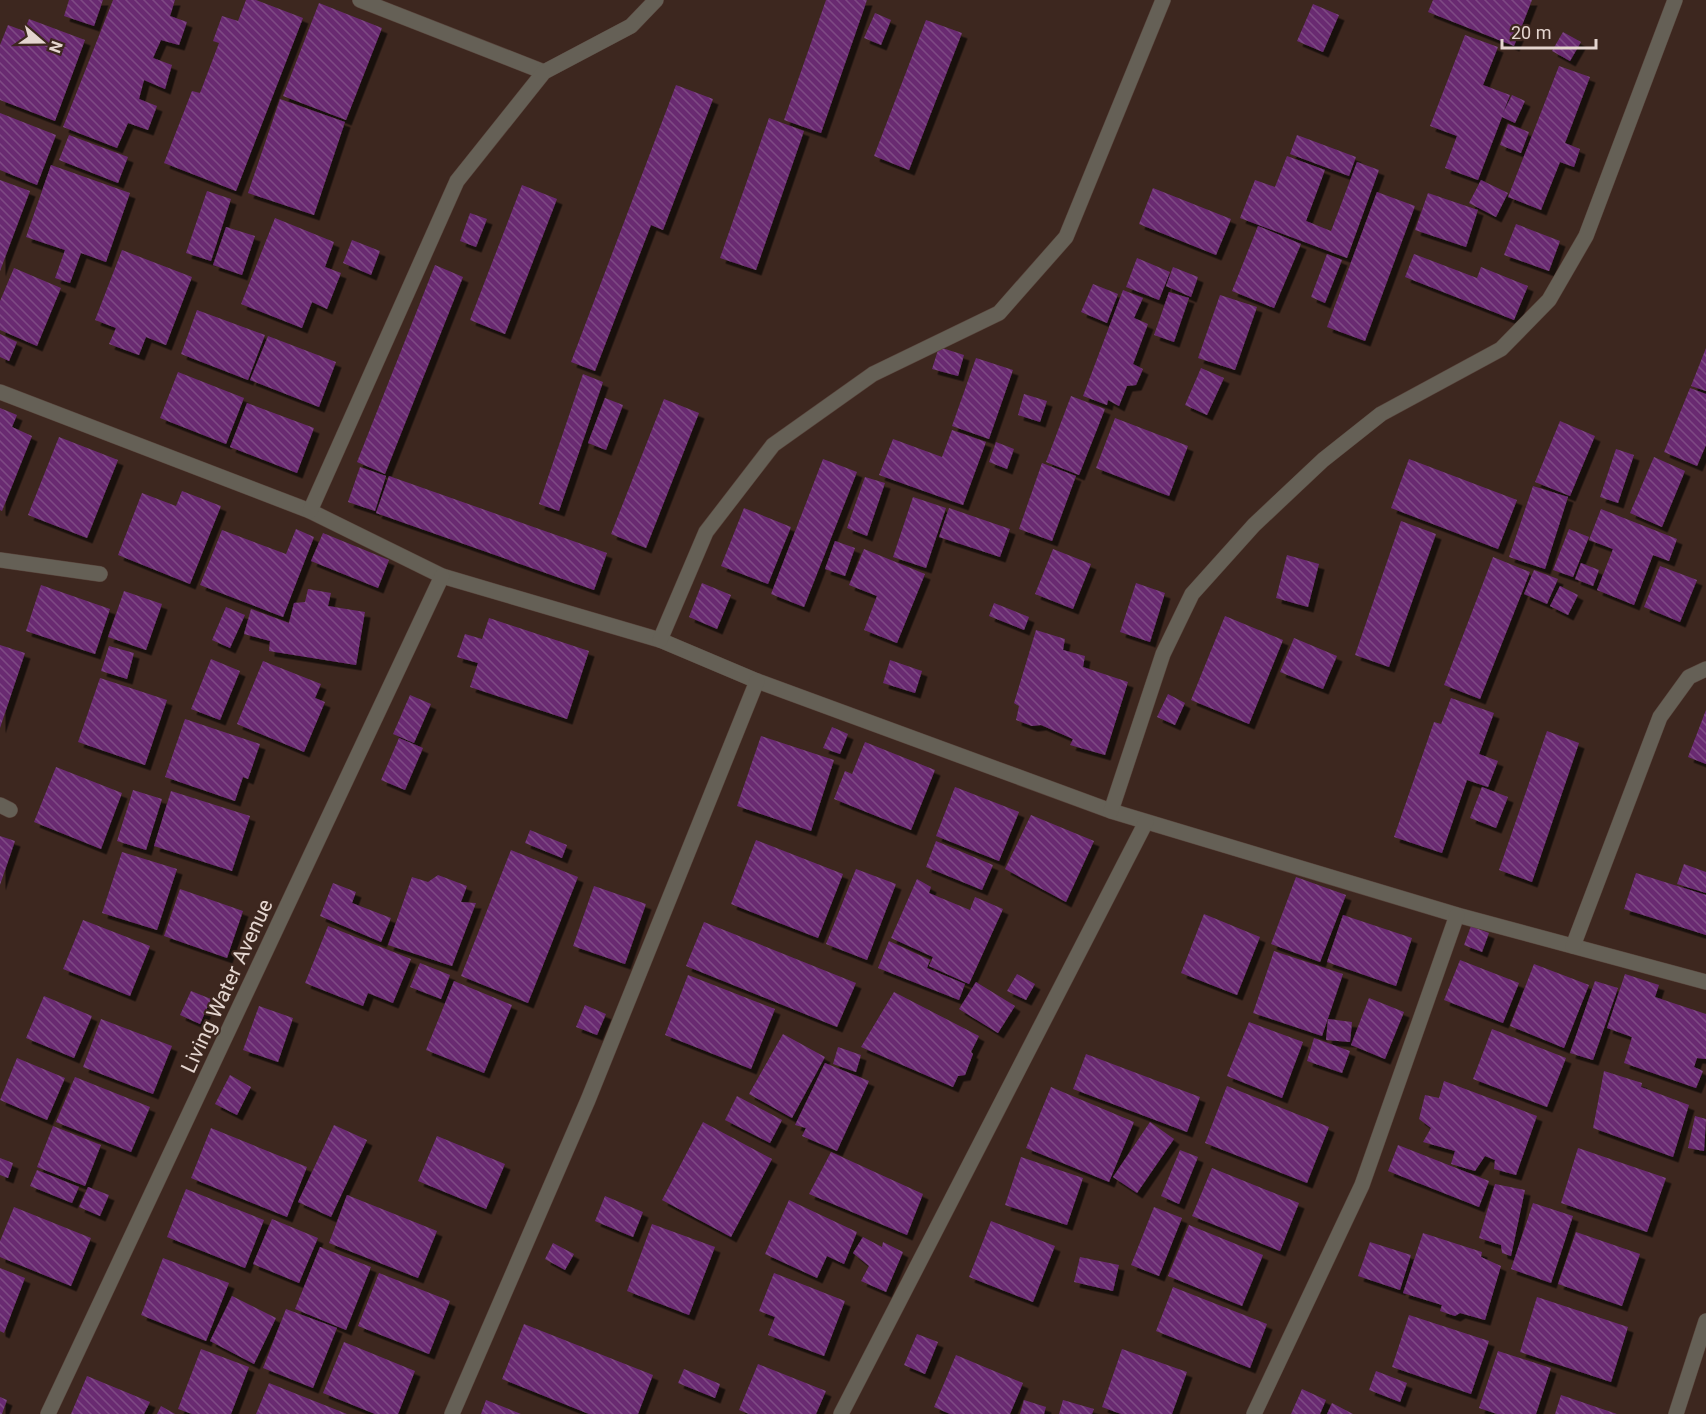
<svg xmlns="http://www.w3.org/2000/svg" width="1706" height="1414" font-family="Roboto,sans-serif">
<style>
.building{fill:url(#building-back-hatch);filter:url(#shadow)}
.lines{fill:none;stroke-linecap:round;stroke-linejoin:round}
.service-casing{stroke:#58433b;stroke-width:16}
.minor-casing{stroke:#58433b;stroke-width:16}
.tertiary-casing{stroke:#58433b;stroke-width:16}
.service{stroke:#656056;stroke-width:15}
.minor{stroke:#656056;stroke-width:15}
.tertiary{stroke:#656056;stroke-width:15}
.labels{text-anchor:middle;stroke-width:4.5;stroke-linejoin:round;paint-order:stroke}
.street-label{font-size:21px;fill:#e4d5cf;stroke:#3d271f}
</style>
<defs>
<pattern id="building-back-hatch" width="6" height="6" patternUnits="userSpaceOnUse" patternTransform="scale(1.5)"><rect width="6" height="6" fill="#692c71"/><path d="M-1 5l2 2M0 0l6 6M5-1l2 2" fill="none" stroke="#7e4a84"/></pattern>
<filter id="shadow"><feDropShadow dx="5.5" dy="5.5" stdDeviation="0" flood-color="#0009"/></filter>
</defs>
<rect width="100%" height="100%" fill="#3d271f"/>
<!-- building -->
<g class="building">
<polygon points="69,0 103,0 94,26 64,16"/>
<polygon points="113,0 175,0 170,16 187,22 179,45 161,40 153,58 172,65 165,89 144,80 139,99 157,106 148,130 128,123 117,148 63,127"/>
<polygon points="246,0 256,0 303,18 236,191 164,163 192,91 200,93 219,43 213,41 222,16 238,21"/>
<polygon points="826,0 867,0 821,133 784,120"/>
<polygon points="1433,0 1532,0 1514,46 1428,12"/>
<polygon points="319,3 382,28 346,120 283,96"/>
<polygon points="1313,4 1339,15 1323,52 1297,41"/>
<polygon points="875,13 891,20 881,45 864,38"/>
<polygon points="29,19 85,40 55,121 0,100 0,45 8,25 24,31"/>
<polygon points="926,20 962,33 909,170 874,156"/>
<polygon points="1563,32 1581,42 1570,61 1552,51"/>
<polygon points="1465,35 1498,47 1483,85 1510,95 1503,113 1512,95 1525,101 1515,123 1502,117 1478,180 1445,168 1457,136 1430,126"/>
<polygon points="1559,66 1590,77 1565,143 1580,149 1574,167 1560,162 1541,210 1508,197"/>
<polygon points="676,85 713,99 663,230 651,225 595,371 571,362"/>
<polygon points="280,99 345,122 314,215 248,193"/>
<polygon points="0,113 56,135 37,185 0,170"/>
<polygon points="769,118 804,131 756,270 720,258"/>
<polygon points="1508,124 1529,132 1521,153 1500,145"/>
<polygon points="69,135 128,157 118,183 59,160"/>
<polygon points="1297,135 1356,157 1349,176 1290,154"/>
<polygon points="1287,156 1325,170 1306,221 1331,231 1357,162 1379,170 1347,258 1240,218 1255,180 1275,187"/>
<polygon points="51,165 130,193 106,262 81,253 70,283 55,278 65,250 26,237"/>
<polygon points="0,180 30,191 0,271"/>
<polygon points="1481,180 1508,193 1496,217 1469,203"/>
<polygon points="522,185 557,199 505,334 470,320"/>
<polygon points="1153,188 1231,219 1216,255 1139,224"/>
<polygon points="207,191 231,199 211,261 186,253"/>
<polygon points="1377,192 1415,206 1365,341 1327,327"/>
<polygon points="1428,193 1478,210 1466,247 1415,230"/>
<polygon points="470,213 487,219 476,247 460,241"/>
<polygon points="275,218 334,242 325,267 341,273 327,309 312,302 302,328 241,304"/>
<polygon points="1516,224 1560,241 1549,271 1504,255"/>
<polygon points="1258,226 1301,244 1274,308 1232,291"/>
<polygon points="226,227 255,236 242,275 213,265"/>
<polygon points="352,240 380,251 371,275 343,263"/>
<polygon points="122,250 192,277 166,345 146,337 139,355 109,344 116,328 95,320"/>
<polygon points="1327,254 1342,260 1325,303 1311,297"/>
<polygon points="1414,254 1477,278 1481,267 1528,286 1514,320 1405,277"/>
<polygon points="1137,258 1170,272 1159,300 1126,287"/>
<polygon points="435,265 463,277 385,474 357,462"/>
<polygon points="1173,267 1198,277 1191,297 1166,286"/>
<polygon points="14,268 61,288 37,346 0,330 0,301"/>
<polygon points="1093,284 1118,294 1107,323 1081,312"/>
<polygon points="1123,290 1143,298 1134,318 1148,324 1133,364 1143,369 1136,385 1127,386 1119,406 1108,400 1107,405 1083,396"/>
<polygon points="1169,292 1189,298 1174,342 1154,335"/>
<polygon points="1220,295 1257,307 1235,370 1198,358"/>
<polygon points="197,310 265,335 248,380 181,354"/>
<polygon points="0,334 17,342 9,361 0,357"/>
<polygon points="268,336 336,362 319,407 250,380"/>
<polygon points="939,347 964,355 958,376 932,369"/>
<polygon points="1706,348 1706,391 1691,386"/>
<polygon points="976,358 1013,370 989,439 952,426"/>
<polygon points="1201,368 1224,378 1207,415 1185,405"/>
<polygon points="178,372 244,398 226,444 160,418"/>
<polygon points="583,374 603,382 559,511 539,504"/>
<polygon points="1690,388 1706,394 1706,445 1697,466 1664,452"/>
<polygon points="1024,394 1047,401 1040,422 1018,415"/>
<polygon points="1071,396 1105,409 1079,475 1046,462"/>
<polygon points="605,398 623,405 606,450 588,443"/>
<polygon points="664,399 699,413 646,548 611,534"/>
<polygon points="247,403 314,428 297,473 230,447"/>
<polygon points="0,408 17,415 12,427 32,436 2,511 0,510"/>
<polygon points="1115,418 1188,446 1169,496 1096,468"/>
<polygon points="1560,421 1595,436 1570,496 1535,482"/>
<polygon points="952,430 986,442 963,505 879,475 893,439 942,457"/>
<polygon points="59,437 118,460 87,538 28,515"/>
<polygon points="996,442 1014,449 1007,469 989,462"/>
<polygon points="1616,449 1634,455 1618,503 1600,497"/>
<polygon points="1654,457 1685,471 1662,527 1630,513"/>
<polygon points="823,459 857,472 804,607 771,594"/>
<polygon points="1409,459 1517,500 1498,549 1391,508"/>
<polygon points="1042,463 1076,476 1052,541 1019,529"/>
<polygon points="360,467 386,476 375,511 348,502"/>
<polygon points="389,476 607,553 594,590 376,513"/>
<polygon points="865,477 885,483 867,536 847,528"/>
<polygon points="1533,486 1568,497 1545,569 1509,557"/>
<polygon points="182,491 221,506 190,584 118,555 142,493 176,506"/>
<polygon points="913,497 946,508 926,568 893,557"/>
<polygon points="744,508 791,527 768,584 721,566"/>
<polygon points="949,508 1010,529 1000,557 939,537"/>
<polygon points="1601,509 1677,539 1669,561 1653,555 1634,605 1597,590 1613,549 1589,540"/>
<polygon points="1401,521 1436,534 1389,667 1355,655"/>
<polygon points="296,529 314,537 283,617 200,585 222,530 286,554"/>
<polygon points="1569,529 1589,537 1573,577 1553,570"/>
<polygon points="323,533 389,560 378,588 311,561"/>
<polygon points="835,541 855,548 845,576 825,569"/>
<polygon points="864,549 925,574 897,643 864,630 877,596 849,585"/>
<polygon points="1053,549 1091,564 1073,609 1035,594"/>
<polygon points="1287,555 1319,564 1308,607 1276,598"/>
<polygon points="1493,557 1530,572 1480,699 1444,685"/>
<polygon points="1581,563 1599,570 1593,586 1575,579"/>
<polygon points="1660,566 1697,580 1680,622 1644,607"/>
<polygon points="1534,570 1558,579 1547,604 1524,594"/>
<polygon points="702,583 731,595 717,629 689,617"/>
<polygon points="1136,583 1165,593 1150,642 1120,632"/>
<polygon points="41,585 110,609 95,654 26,631"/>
<polygon points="1560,586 1578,595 1568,615 1550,606"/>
<polygon points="308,589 331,593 328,606 365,612 356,665 269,651 270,641 244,634 251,609 289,623 294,603 305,602"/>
<polygon points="124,591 162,604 146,650 108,637"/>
<polygon points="994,603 1029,617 1024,630 989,616"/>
<polygon points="226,607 245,615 230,648 212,640"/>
<polygon points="1225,616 1283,640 1249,724 1191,700"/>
<polygon points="489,618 589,651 567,719 470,687 478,663 457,657 465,634 482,639"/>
<polygon points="1036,630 1065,639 1063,650 1085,656 1083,667 1128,682 1105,755 1070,745 1073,739 1041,725 1032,726 1016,720 1019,706 1014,703"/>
<polygon points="1294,638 1337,656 1323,689 1280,672"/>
<polygon points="0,645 25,653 0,728"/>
<polygon points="109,646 134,653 127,679 101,671"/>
<polygon points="211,659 240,671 220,720 191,709"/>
<polygon points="890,660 922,671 915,693 883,683"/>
<polygon points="263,661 321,684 315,698 325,702 304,752 237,724"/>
<polygon points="100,678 167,700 145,765 78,742"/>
<polygon points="1168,694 1185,703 1175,725 1157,717"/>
<polygon points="410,695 431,704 414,743 393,734"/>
<polygon points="1451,698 1494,713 1479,754 1498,761 1488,787 1467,780 1442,853 1394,837 1434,722 1441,724"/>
<polygon points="1706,710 1706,764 1688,757"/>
<polygon points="185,719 260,744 248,779 243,777 235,801 165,777"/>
<polygon points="832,727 848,734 840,754 823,748"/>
<polygon points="1547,731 1579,743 1532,882 1499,870"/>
<polygon points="761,736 834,760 811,831 737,806"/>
<polygon points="399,738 423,748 405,790 381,780"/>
<polygon points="865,742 935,770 911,830 834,799 845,771 852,774"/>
<polygon points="56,767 122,793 101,849 34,822"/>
<polygon points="955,787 1019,812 999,861 936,836"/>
<polygon points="1482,787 1508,797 1496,828 1470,818"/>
<polygon points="133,790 162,799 146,850 117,841"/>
<polygon points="171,791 250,816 232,871 154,846"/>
<polygon points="1031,815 1094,841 1066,902 1005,869"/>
<polygon points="530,830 567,845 562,858 525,843"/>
<polygon points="0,836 15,841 0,885"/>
<polygon points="756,840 843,874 818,938 731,904"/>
<polygon points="936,841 993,865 982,890 926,867"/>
<polygon points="511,850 578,877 528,1003 461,976"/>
<polygon points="122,852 177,869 157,930 102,913"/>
<polygon points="1684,864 1706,872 1706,893 1677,884"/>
<polygon points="856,869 896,884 867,960 826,944"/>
<polygon points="1636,873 1706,895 1706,935 1624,909"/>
<polygon points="438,875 467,886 461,902 476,903 452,966 388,945 412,877 428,882"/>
<polygon points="1296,877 1346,895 1320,962 1271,944"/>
<polygon points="917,879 931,887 929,893 970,910 975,897 1003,909 969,984 929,966 933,957 891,938"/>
<polygon points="333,883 356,892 352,903 391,918 381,942 320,916"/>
<polygon points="594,886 646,904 625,964 573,946"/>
<polygon points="180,889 243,911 227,958 164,936"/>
<polygon points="1204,914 1260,937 1237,995 1181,973"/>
<polygon points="1343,915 1412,938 1396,986 1327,962"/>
<polygon points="83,920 150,946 130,996 63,969"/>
<polygon points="704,922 856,983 837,1027 686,966"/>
<polygon points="328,926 411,959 393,1003 368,993 363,1006 305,983"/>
<polygon points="1471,926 1489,933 1482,952 1464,945"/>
<polygon points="889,941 930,960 927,968 965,984 959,1000 878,968"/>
<polygon points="1274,951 1343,974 1322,1036 1253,1013"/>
<polygon points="1460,960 1519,983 1503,1023 1444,1000"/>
<polygon points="420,963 450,975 441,999 410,987"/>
<polygon points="1534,964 1589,985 1564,1048 1510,1026"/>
<polygon points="1017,974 1035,984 1026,1000 1007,991"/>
<polygon points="1625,974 1659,985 1655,997 1706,1014 1706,1059 1697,1058 1694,1067 1703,1071 1696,1088 1624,1063 1632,1037 1607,1028"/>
<polygon points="688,975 775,1009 751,1069 665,1035"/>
<polygon points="454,981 512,1005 484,1073 426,1050"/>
<polygon points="1595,981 1618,988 1593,1060 1570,1053"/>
<polygon points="976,982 1015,1006 998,1033 959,1009"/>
<polygon points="191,991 211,999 200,1024 180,1015"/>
<polygon points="894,992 979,1036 971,1052 973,1054 965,1075 958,1076 953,1087 861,1047"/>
<polygon points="44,996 92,1016 74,1058 26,1038"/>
<polygon points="1369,998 1404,1012 1385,1059 1351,1045"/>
<polygon points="585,1005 606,1014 597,1035 576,1027"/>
<polygon points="259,1006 293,1018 278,1062 243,1050"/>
<polygon points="101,1019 172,1046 153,1094 83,1067"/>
<polygon points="1328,1019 1352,1022 1350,1042 1326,1040"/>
<polygon points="1249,1022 1303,1042 1282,1098 1227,1076"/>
<polygon points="1492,1029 1566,1058 1547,1107 1473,1079"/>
<polygon points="783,1034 825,1057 792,1118 749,1094"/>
<polygon points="1314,1038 1350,1051 1342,1073 1307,1061"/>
<polygon points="838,1047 861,1055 856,1072 833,1064"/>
<polygon points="1086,1054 1200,1097 1187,1132 1073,1089"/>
<polygon points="17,1058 65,1078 47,1120 0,1100"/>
<polygon points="825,1063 869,1081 837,1151 802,1136 806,1128 795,1125"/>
<polygon points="1604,1071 1642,1083 1641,1087 1689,1105 1673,1157 1593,1128"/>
<polygon points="230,1075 251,1087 237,1115 215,1104"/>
<polygon points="75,1077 150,1107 131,1152 56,1122"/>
<polygon points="1444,1081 1537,1116 1516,1175 1494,1169 1495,1160 1485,1156 1475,1171 1451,1164 1455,1151 1423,1142 1431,1128 1419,1119 1425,1095 1439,1098"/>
<polygon points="1227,1086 1329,1127 1307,1183 1205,1143"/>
<polygon points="1051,1087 1134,1122 1109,1182 1026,1148"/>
<polygon points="737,1096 782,1120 770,1143 725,1120"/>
<polygon points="1695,1116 1706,1119 1704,1151 1688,1148"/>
<polygon points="703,1122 772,1159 731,1237 662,1200"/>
<polygon points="1150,1122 1174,1139 1137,1193 1113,1177"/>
<polygon points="334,1125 367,1140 331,1217 298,1202"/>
<polygon points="53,1126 101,1145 85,1186 37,1167"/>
<polygon points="211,1128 307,1167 287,1217 191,1178"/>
<polygon points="437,1136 505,1164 486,1209 418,1181"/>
<polygon points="1398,1145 1489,1181 1479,1207 1388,1171"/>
<polygon points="1578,1148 1666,1178 1647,1232 1561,1203"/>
<polygon points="1180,1150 1198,1157 1179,1204 1161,1196"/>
<polygon points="831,1152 923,1194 907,1235 809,1194"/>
<polygon points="1021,1157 1083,1178 1067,1225 1005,1205"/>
<polygon points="0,1158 13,1163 8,1178 0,1175"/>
<polygon points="1212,1168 1299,1203 1280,1251 1192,1216"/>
<polygon points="37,1170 79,1187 72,1203 30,1186"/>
<polygon points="1495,1184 1525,1190 1511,1256 1502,1253 1501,1245 1479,1238"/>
<polygon points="88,1187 109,1195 100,1216 79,1207"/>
<polygon points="186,1189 264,1220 245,1268 167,1237"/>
<polygon points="347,1195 437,1231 418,1278 329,1243"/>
<polygon points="605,1196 643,1212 633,1237 595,1221"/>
<polygon points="789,1200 857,1232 844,1264 827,1256 817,1278 765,1254"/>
<polygon points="1533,1203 1573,1216 1551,1283 1511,1269"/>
<polygon points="14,1207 91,1238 71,1286 0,1257 0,1241"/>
<polygon points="1154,1207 1182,1218 1159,1276 1131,1265"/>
<polygon points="272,1219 318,1238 299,1283 253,1264"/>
<polygon points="991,1221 1055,1246 1033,1302 969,1277"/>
<polygon points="652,1224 715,1247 689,1315 627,1291"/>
<polygon points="1189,1225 1263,1255 1242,1306 1168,1276"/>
<polygon points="1576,1232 1640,1254 1622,1306 1558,1284"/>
<polygon points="1423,1233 1482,1252 1481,1257 1501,1266 1485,1320 1460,1313 1455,1316 1440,1311 1442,1305 1403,1293"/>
<polygon points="863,1237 882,1247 883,1242 903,1252 886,1292 861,1281 869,1266 853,1253"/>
<polygon points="1370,1242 1411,1255 1400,1290 1358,1276"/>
<polygon points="553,1243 574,1254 565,1270 545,1259"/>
<polygon points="320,1247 371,1267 346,1330 295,1309"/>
<polygon points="1080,1257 1119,1265 1113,1291 1074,1282"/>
<polygon points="163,1258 229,1283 206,1341 141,1315"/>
<polygon points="0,1268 25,1278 4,1333 0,1331"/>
<polygon points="379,1273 450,1301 429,1354 358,1326"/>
<polygon points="774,1273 845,1301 824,1356 768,1335 775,1317 759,1311"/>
<polygon points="1173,1287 1267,1324 1250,1368 1156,1331"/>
<polygon points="232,1296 276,1318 254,1364 210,1341"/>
<polygon points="1537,1297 1628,1327 1611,1382 1520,1352"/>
<polygon points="286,1309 337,1328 313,1388 263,1368"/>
<polygon points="1409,1315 1489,1341 1471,1394 1392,1367"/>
<polygon points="524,1324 653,1375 638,1414 589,1414 502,1379"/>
<polygon points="917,1334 938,1342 925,1374 904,1365"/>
<polygon points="344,1342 415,1371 398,1414 375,1414 323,1393"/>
<polygon points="201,1349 249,1367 231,1414 192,1414 178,1409"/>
<polygon points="1122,1349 1187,1372 1172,1414 1121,1414 1102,1407"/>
<polygon points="1498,1351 1551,1368 1536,1414 1497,1414 1479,1408"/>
<polygon points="956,1355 1023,1383 1010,1414 950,1414 934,1407"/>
<polygon points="758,1364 826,1391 816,1414 749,1414 739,1410"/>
<polygon points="684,1369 720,1384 715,1398 678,1383"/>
<polygon points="1376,1371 1407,1383 1400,1402 1369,1390"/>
<polygon points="87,1376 150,1402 144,1414 71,1414"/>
<polygon points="269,1383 347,1414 256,1414"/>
<polygon points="1302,1389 1326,1400 1320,1414 1291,1414"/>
<polygon points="1561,1395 1617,1414 1555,1414"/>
<polygon points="0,1397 7,1400 2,1414 0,1414"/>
<polygon points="486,1400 521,1414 481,1414"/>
<polygon points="1024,1400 1046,1407 1044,1414 1020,1414"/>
<polygon points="1063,1400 1094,1409 1092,1414 1059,1414"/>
<polygon points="1332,1403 1353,1414 1327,1414"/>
<polygon points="161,1406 175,1414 157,1414"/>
</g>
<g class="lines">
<defs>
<polyline id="service" points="0,805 10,810"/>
<g id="minor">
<polyline points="360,0 544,72"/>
<polyline points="0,392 310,511 442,576 660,640 757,681 1111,811 1457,915 1706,982"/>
<polyline points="310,511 457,181 544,72 631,26 656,0"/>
<polyline points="0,560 100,574"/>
<polyline points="660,640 706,532 773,445 873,374 999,313 1066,237 1163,0"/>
<polyline points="1111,811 1163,654 1192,594 1254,525 1323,460 1381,414 1501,349 1549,300 1586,236 1675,0"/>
<polyline points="1573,946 1660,717 1689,677 1706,669"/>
<polyline points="48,1414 442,576"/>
<polyline points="452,1414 588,1100 757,681"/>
<polyline points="841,1414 1146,822"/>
<polyline points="1254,1414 1362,1185 1457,915"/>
</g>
<polyline id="tertiary" points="1676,1414 1706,1321"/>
</defs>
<!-- service casing -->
<use href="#service" class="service-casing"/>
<!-- minor casing -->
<use href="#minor" class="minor-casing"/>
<!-- tertiary casing -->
<use href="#tertiary" class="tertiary-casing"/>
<!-- service -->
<use href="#service" class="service"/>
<!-- minor -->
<use href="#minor" class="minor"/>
<!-- tertiary -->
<use href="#tertiary" class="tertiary"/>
</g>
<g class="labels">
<!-- street labels -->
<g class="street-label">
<text transform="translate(227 986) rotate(-65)" y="7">Living Water Avenue</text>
</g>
</g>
<!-- north arrow -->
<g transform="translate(42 42) rotate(110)" stroke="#3d271f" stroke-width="4.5" paint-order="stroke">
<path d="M0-4.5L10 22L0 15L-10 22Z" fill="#e4d5cf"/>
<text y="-9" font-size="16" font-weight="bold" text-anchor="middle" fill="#e4d5cf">N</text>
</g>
<!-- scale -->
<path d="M1502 39v9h94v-9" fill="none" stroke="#e4d5cf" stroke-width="3"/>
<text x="1511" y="39" font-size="18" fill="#e4d5cf" stroke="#3d271f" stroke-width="4.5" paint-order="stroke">20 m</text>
</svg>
